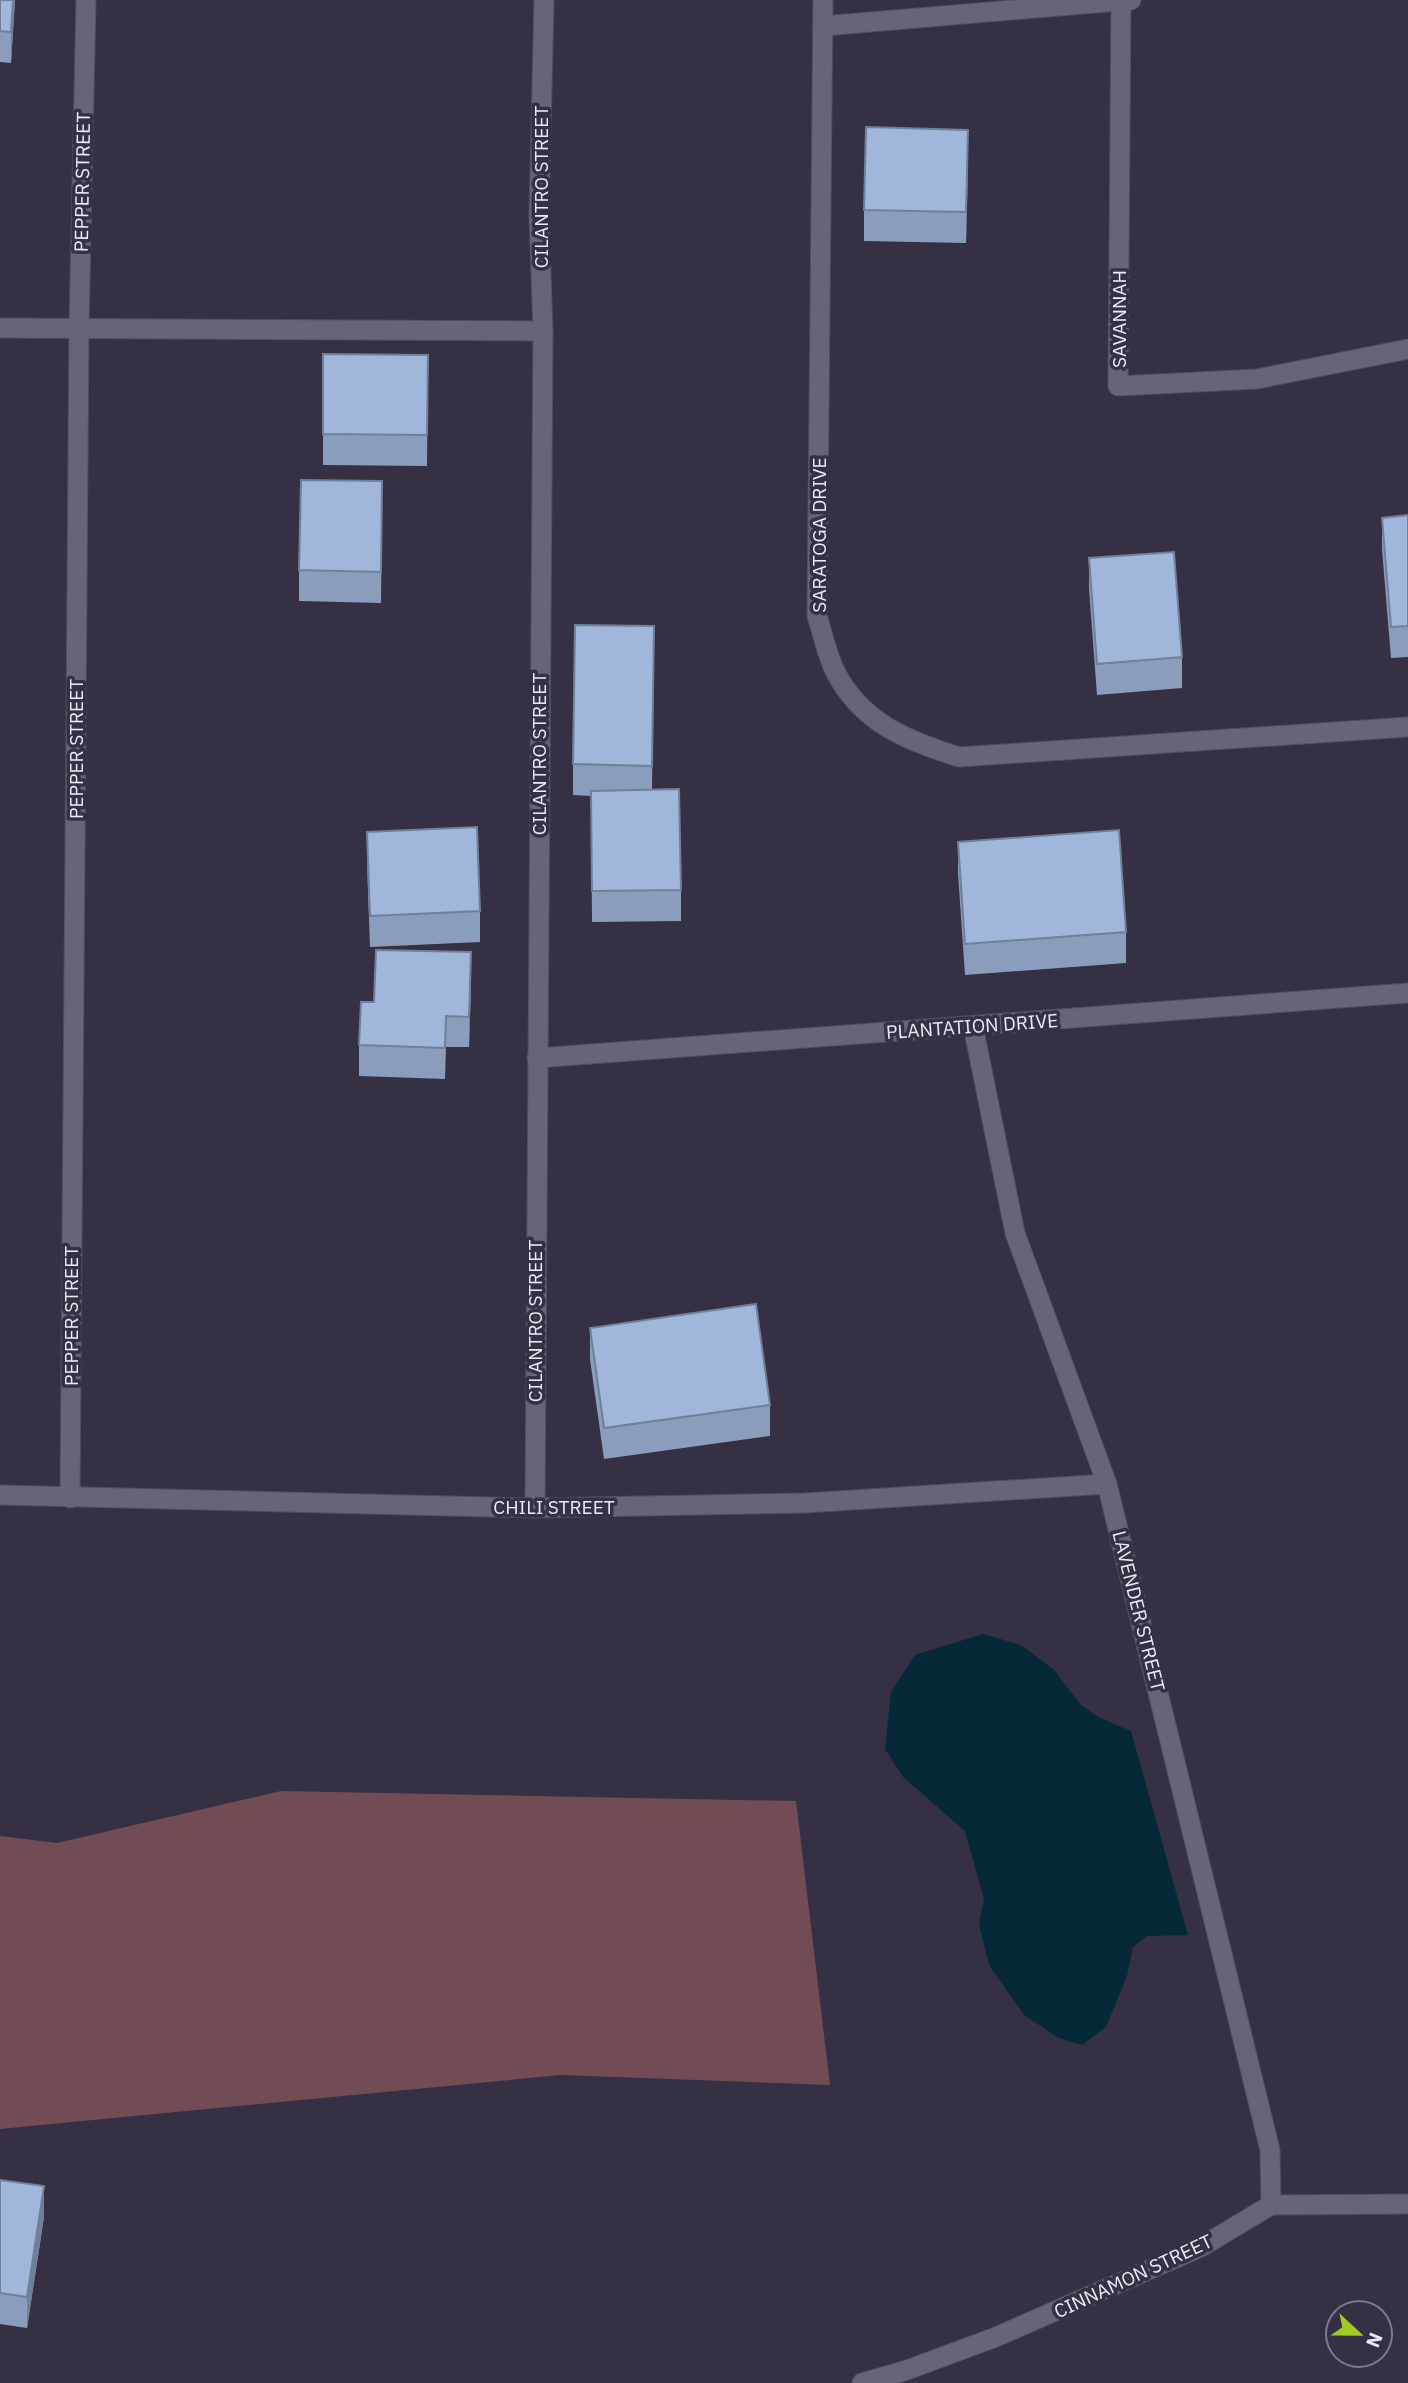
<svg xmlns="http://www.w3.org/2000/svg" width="1408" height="2383" font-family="'IBM Plex Sans',sans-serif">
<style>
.green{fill:#724c54}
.water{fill:#052936}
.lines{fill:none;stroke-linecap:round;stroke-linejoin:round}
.service-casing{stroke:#534e5f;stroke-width:21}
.minor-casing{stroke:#534e5f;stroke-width:21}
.service{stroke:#686379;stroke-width:19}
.minor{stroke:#686379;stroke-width:19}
.wall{fill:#8a9dbc}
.shaded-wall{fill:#717f99}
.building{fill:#a1b6db;stroke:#717f99;stroke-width:2}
.labels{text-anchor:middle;stroke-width:7;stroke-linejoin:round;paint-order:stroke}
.street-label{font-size:19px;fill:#ece9f6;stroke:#353044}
</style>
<rect width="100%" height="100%" fill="#353044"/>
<!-- green -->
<polygon class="green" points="281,1791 796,1801 830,2085 561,2075 0,2129 0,1836 57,1843"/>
<!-- water -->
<polygon class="water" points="983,1634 1021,1645 1054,1670 1081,1705 1100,1718 1131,1731 1188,1935 1147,1936 1133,1947 1127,1976 1106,2027 1082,2045 1059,2038 1024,2015 989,1965 979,1924 984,1899 965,1831 903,1777 885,1749 891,1692 915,1655"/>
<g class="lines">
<defs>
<polyline id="service" points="0,328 543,331"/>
<g id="minor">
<path d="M 823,0 L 817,616 C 823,634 827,656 836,673 C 862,723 908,741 959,757 L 1408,727"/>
<polyline points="1121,0 1118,386 1257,379 1408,349"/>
<polyline points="823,26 1131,0"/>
<polyline points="973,1026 1015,1233 1107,1484 1270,2150 1271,2205"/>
<polyline points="537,1058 1408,993"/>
<polyline points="0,1495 535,1508 805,1503 1107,1484"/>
<polyline points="70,1498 79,328 86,0"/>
<polyline points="535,1508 543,331 539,216 544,0"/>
<polyline points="862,2383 907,2370 996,2337 1201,2247 1271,2205 1408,2204"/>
</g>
</defs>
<!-- service casing -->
<use href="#service" class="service-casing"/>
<!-- minor casing -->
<use href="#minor" class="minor-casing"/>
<!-- service -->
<use href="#service" class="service"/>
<!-- minor -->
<use href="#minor" class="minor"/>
</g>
<!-- wall -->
<g class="wall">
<polygon points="0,0 15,0 11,63 0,62"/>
<polygon points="968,161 966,243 864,241 864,210"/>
<polygon points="323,354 428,355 427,466 323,465"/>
<polygon points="382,512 381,603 299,601 299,570"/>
<polygon points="1408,515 1408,657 1391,658 1382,549 1382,518"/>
<polygon points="1089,558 1182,657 1182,688 1097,695 1089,589"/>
<polygon points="654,626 652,790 681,890 681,921 592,922 591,796 573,795 573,764"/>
<polygon points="367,832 480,911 480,942 370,947 367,863"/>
<polygon points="958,842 1126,932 1126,963 965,975 958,873"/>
<polygon points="471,983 469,1047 446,1047 445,1079 359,1076 359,1045 374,1002"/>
<polygon points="590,1328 770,1405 770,1436 604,1459 590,1359"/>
<polygon points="0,2180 44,2217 27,2328 0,2324"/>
</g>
<!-- shaded-wall -->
<g class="shaded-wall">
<polygon points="13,0 15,0 11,63 11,32"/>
<polygon points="968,130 968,161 966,243 966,212"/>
<polygon points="471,952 471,983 469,1047 469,1017"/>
<polygon points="44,2186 44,2217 27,2328 27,2297"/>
</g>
<!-- building -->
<g class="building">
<polygon points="0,0 13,0 11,32 0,31"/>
<polygon points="866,127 968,130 966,212 864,210"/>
<polygon points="323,354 428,355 427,435 323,434"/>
<polygon points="301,480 382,481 381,572 299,570"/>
<polygon points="1408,515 1408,626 1391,627 1382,518"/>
<polygon points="1174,552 1182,657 1097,664 1089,558"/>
<polygon points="575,625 654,626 652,766 573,764"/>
<polygon points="679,789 681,890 592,891 591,791"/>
<polygon points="477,827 480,911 370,916 367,832"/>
<polygon points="1119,830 1126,932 965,944 958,842"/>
<polygon points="376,950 471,952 469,1017 446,1016 445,1048 359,1045 361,1002 374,1002"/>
<polygon points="756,1304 770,1405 604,1428 590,1328"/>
<polygon points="0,2180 44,2186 27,2297 0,2293"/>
</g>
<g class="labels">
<!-- street labels -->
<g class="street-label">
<text transform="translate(82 182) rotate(-89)" y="7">PEPPER STREET</text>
<text transform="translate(541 187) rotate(-90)" y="7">CILANTRO STREET</text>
<text transform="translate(1119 319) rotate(-90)" y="7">SAVANNAH</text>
<text transform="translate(819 535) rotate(-90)" y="7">SARATOGA DRIVE</text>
<text transform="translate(76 749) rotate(-90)" y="7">PEPPER STREET</text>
<text transform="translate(539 754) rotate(-90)" y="7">CILANTRO STREET</text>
<text transform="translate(972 1026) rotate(-4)" y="7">PLANTATION DRIVE</text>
<text transform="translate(71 1316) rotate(-90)" y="7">PEPPER STREET</text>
<text transform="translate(535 1321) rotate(-90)" y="7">CILANTRO STREET</text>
<text x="554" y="1514">CHILI STREET</text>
<text transform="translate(1139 1611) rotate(76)" y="7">LAVENDER STREET</text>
<text transform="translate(1133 2276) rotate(-25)" y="7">CINNAMON STREET</text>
</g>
</g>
<!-- north arrow -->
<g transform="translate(1359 2334) rotate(112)"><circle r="33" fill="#353044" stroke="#7e7a8b" stroke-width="2"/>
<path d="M0-5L12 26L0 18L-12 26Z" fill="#a2c928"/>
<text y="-10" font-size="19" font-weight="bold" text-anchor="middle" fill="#ece9f6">N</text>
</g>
</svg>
